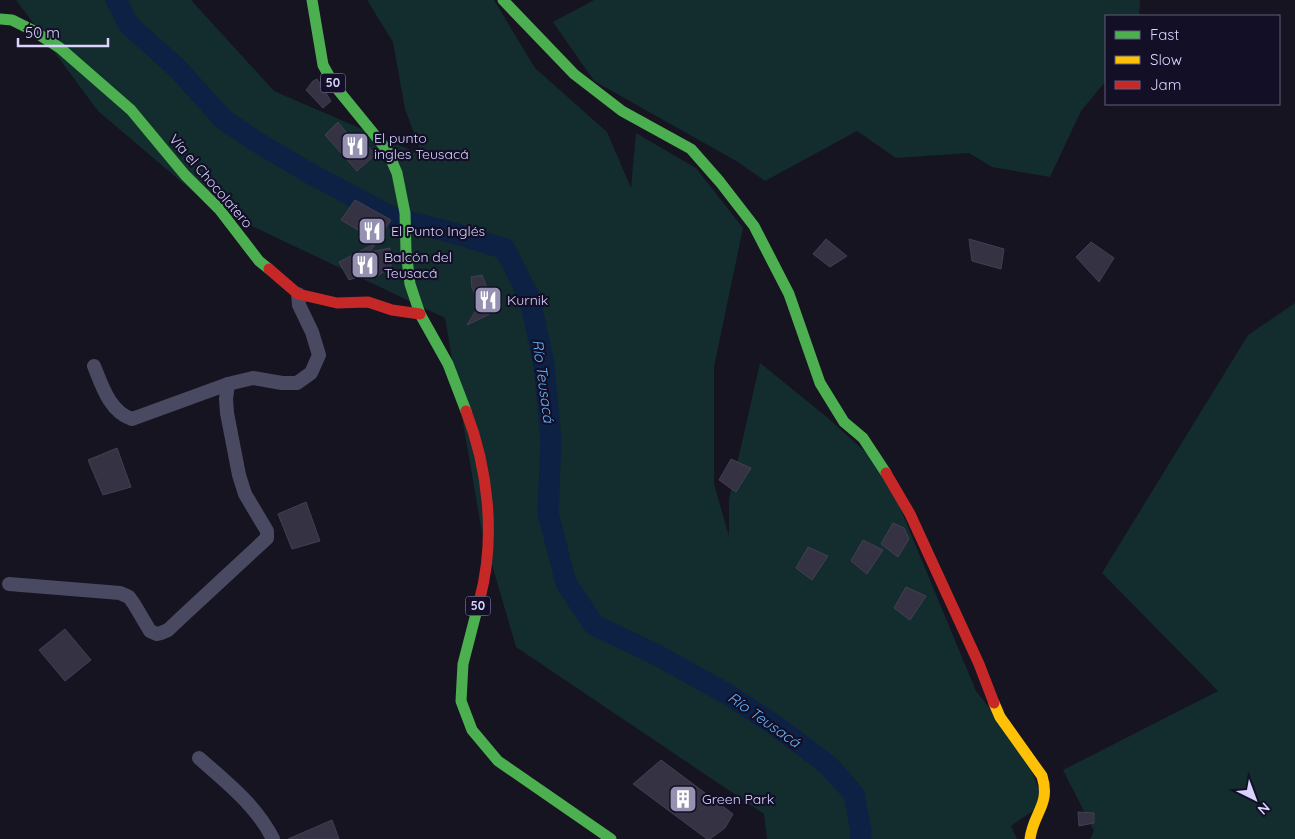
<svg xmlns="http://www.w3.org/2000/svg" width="1295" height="839" font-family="Quicksand,sans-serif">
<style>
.green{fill:#132c2d}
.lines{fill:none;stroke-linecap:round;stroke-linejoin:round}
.river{stroke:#0d2144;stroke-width:21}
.building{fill:#343243;stroke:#433f54}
.street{stroke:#4a4962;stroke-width:14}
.fast{stroke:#4caf50;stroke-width:11}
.slow{stroke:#ffc107;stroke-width:11}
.jam{stroke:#c62828;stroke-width:11}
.labels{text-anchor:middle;stroke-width:4.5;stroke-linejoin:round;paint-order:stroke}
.shield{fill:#130f26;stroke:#9e99be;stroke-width:1}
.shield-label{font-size:12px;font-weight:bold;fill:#d9d4ff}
.poi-label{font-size:14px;fill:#d9d4ff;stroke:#130f26;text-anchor:start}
.street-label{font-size:14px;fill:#d9d4ff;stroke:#130f26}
.water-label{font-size:15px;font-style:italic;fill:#62b6ff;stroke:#130f26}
</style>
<rect width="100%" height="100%" fill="#161421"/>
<!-- green -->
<g class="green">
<polygon points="16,0 191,0 274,91 422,155 405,109 393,42 367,0 494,0 535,68 607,132 631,188 636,133 696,168 743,228 714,367 714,484 729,536 729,499 760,363 828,418 884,469 976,691 1024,751 1044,803 1011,826 1017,839 767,839 764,814 516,647 481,527 445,318 210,206 98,111"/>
<polygon points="594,0 1140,0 1139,16 1106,16 1106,81 1081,111 1050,177 992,167 969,153 896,158 857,131 765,181 738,162 594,81 553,22"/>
<polygon points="1295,303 1295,839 1090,839 1094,831 1063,770 1218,691 1102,573 1248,335"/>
</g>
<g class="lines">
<!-- river -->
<polyline class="river" points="116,0 129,25 178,69 223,119 257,142 311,174 394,218 457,234 505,249 530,299 544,365 551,441 548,513 566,583 594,625 657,655 729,695 776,726 828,765 854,794 861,831 860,839"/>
</g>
<!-- building -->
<g class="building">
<polygon points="317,79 331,101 323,108 306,90 313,81"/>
<polygon points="338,122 353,141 359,135 375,155 357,171 325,135"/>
<polygon points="355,200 391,220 377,241 341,220"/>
<polygon points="826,239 847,256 830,267 813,254"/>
<polygon points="969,239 1004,249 1001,269 972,261"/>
<polygon points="1091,242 1114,258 1099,282 1076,257"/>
<polygon points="376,243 370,252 390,248 391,267 374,278 371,275 364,278 361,276 349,280 339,262"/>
<polygon points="482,275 487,288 493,287 502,305 486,316 467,325 478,307 476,296 472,288 471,277"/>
<polygon points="117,448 131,487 103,495 88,460"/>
<polygon points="731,459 751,468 736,492 719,480"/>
<polygon points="306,502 320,541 292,549 278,514"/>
<polygon points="893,523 904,528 909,539 898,557 881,544"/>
<polygon points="863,540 883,550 867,574 851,561"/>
<polygon points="808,547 828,556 812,580 796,568"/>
<polygon points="906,587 926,596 910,620 894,608"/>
<polygon points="65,629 91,660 65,681 39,650"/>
<polygon points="661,760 733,814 725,828 710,839 707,839 633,784"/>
<polygon points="1078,812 1094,813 1094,823 1079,826"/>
<polygon points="332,820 339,839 288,839"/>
</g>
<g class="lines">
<!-- street -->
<g class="street">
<path d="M 94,366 C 102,386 110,412 132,419 L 228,384 L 253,378 L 282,383 L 297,383 L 311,373 L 319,355 L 312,332 L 299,305 L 298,294"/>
<polyline points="9,584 120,593 129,597 134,604 150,631 157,634 161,633 168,630 185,614 267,538 267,531 245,494 239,475 227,413 226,399 228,384"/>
<path d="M 199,758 C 227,783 256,805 273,839"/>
</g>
<!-- fast -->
<g class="fast">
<polyline points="312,0 323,65 334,85 387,150 397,173 405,213 406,251 410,284 420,314 448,364 466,411"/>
<polyline points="503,0 574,74 622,111 691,149 720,182 754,226 789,294 820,383 844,422 863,438 886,473"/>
<polyline points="0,19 12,20 32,30 60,48 131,110 185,175 219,209 259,261 269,269"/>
<polyline points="480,598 463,664 461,701 472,730 498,761 611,839"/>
</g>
<!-- slow -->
<path class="slow" d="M 994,703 L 1000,717 L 1042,776 C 1051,805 1033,813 1030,839"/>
<!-- jam -->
<g class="jam">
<polyline points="269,269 298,294 337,303 368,302 392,310 420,314"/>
<path d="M 466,411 C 488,468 496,537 480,598"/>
<polyline points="886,473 910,514 979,664 994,703"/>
</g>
</g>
<!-- icons -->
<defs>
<symbol id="restaurant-square" viewBox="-11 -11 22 22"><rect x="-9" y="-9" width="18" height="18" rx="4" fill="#9591b1" stroke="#130f26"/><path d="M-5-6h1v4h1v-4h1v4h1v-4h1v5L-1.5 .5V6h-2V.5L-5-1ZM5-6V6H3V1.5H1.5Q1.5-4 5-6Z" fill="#fff"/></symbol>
<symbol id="building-square" viewBox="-11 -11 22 22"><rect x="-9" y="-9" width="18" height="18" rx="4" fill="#9591b1" stroke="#130f26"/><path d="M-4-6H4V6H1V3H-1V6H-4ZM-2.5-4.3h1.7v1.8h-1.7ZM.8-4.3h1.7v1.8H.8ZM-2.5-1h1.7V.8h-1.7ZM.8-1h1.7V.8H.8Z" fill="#fff"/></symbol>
</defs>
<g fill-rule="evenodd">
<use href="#restaurant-square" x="339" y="130" width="32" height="32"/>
<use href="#restaurant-square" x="356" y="215" width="32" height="32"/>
<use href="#restaurant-square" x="349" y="249" width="32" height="32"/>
<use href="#restaurant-square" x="472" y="284" width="32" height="32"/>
<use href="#building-square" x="667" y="783" width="32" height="32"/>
</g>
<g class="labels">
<!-- shield labels -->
<g class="shield">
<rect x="320.5" y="73.5" width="25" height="19" rx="4"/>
<rect x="465.5" y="596.5" width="25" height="19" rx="4"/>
</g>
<g class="shield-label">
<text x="333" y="87">50</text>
<text x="478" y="610">50</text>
</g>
<!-- poi labels -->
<g class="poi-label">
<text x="374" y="143">El punto<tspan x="374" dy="16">ingles Teusacá</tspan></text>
<text x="391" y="236">El Punto Inglés</text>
<text x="384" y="262">Balcón del<tspan x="384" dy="16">Teusacá</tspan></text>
<text x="507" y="305">Kurnik</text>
<text x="702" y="804">Green Park</text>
</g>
<!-- street labels -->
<g class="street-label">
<text transform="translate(211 181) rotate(49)" y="5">Vía el Chocolatero</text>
</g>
<!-- water labels -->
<g class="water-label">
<text transform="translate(543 381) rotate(82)" y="5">Río Teusacá</text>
<text transform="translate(764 720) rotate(35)" y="5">Río Teusacá</text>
</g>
</g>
<!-- legend -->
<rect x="1105" y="15" width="175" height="90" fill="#130f26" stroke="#625e7d"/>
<rect x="1115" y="31" width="25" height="8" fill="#4caf50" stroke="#625e7d"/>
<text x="1150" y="40" font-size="15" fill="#d9d4ff">Fast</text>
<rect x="1115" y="56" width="25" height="8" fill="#ffc107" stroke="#625e7d"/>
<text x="1150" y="65" font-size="15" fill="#d9d4ff">Slow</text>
<rect x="1115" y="81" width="25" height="8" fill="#c62828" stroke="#625e7d"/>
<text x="1150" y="90" font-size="15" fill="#d9d4ff">Jam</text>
<!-- north arrow -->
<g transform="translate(1255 799) rotate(138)" stroke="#130f26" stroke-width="4" paint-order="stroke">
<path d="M0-4L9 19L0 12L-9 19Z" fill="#d9d4ff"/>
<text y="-8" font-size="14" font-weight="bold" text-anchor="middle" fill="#d9d4ff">N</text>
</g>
<!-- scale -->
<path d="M18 38v8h90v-8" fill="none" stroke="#d9d4ff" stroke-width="2.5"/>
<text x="25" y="38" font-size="15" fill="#d9d4ff" stroke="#130f26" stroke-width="4" paint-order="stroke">50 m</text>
</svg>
